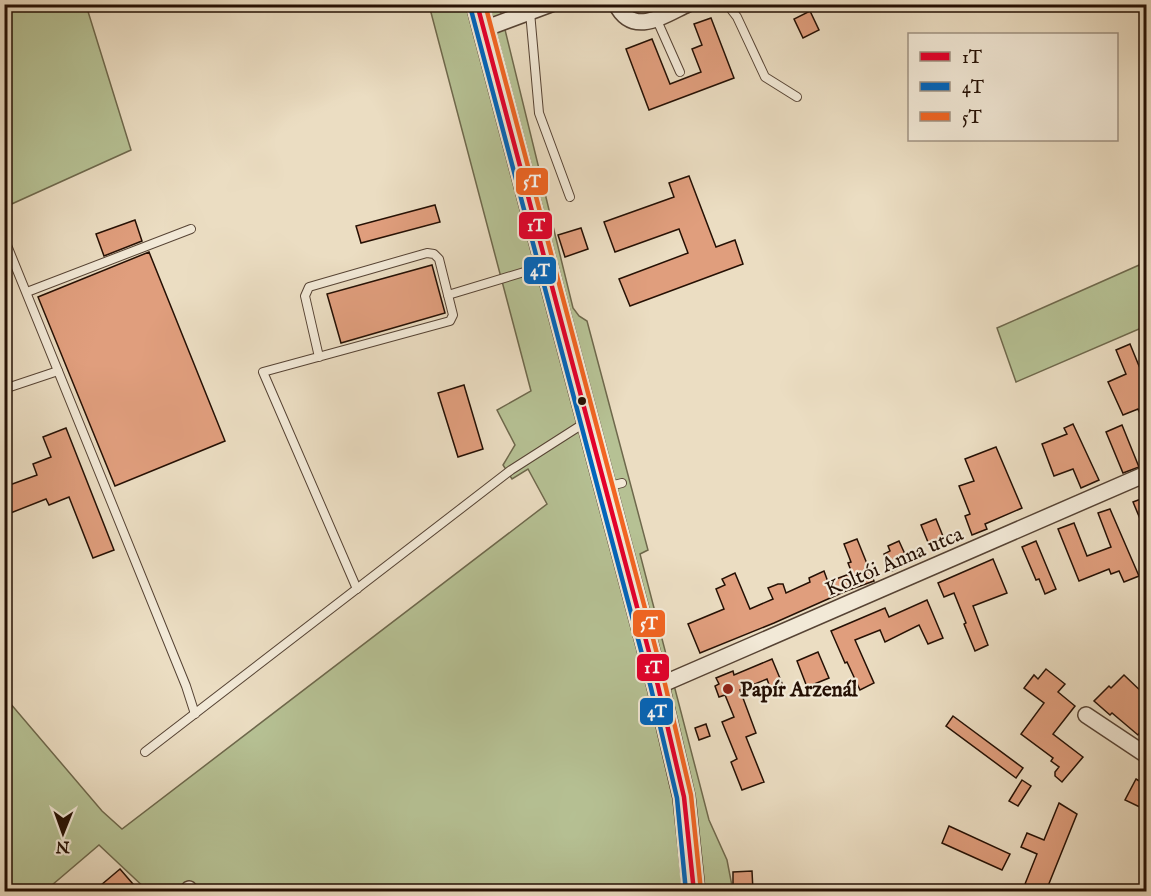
<svg xmlns="http://www.w3.org/2000/svg" width="1151" height="896" font-family="'IM FELL English',serif">
<style>
.green{fill:#b6c194;stroke:#6e684c;stroke-width:1.5}
.building{fill:#e09e7d;stroke:#251004;stroke-width:1.5}
.lines{fill:none;stroke-linecap:round;stroke-linejoin:round}
.service-casing{stroke:#564334;stroke-width:10}
.minor-casing{stroke:#564334;stroke-width:18}
.secondary-casing{stroke:#251004;stroke-width:24}
.service{stroke:#f2e9d7;stroke-width:8}
.minor{stroke:#f2e9d7;stroke-width:15}
.secondary{stroke:#f2e9d7;stroke-width:21}
.bus-1-casing{stroke:#f2e9d7;stroke-width:9}
.bus-2-casing{stroke:#f2e9d7;stroke-width:9}
.bus-3-casing{stroke:#f2e9d7;stroke-width:9}
.bus-1{stroke:#e4002b;stroke-width:4.5}
.bus-2{stroke:#0065bd;stroke-width:4.5}
.bus-3{stroke:#f26522;stroke-width:4.5}
.bus-dot{fill:#251004;stroke:#f2e9d7;stroke-width:2}
.poi-dot{fill:#8f2418;stroke:#f2e9d7;stroke-width:2}
.labels{text-anchor:middle;stroke-width:4.5;stroke-linejoin:round;paint-order:stroke}
.street-label{font-size:21px;fill:#251004;stroke:#f2e9d7}
.poi-label{font-size:21px;font-weight:bold;fill:#251004;stroke:#f2e9d7;text-anchor:start}
.line-badge{stroke:#f2e9d7;stroke-width:2}
.badge-label{font-size:16px;text-anchor:middle;font-weight:bold;fill:#fff}
</style>
<rect width="100%" height="100%" fill="#ebddc2"/>
<filter id="stains"><feTurbulence type="fractalNoise" baseFrequency=".00333" numOctaves="4"/><feColorMatrix values="0 0 0 0 .2 0 0 0 0 .09 0 0 0 0 .02 0 0 0 .5 -.17"/></filter>
<radialGradient id="worn" r=".72"><stop offset=".6" stop-color="#630" stop-opacity="0"/><stop offset="1" stop-color="#630" stop-opacity=".3"/></radialGradient>
<!-- green -->
<g class="green">
<polygon points="4,5 86,5 131,150 5,207"/>
<polygon points="429,5 499,5 573,308 579,316 587,321 648,550 640,554 709,820 727,860 733,891 148,891 99,845 45,891 5,891 4,696 102,811 122,829 547,504 528,469 512,479 503,465 515,445 497,410 531,391"/>
<polygon points="1146,262 1146,326 1016,382 997,328"/>
</g>
<!-- building -->
<g class="building">
<polygon points="810,11 819,30 803,38 794,19"/>
<polygon points="711,18 734,78 649,110 626,49 652,39 670,84 701,72 692,49 702,45 694,24"/>
<polygon points="689,176 716,247 735,240 743,264 630,306 619,279 688,253 679,229 615,252 604,222 674,197 669,183"/>
<polygon points="435,205 440,222 361,243 356,226"/>
<polygon points="135,220 142,241 104,256 96,234"/>
<polygon points="581,228 588,249 565,257 558,235"/>
<polygon points="149,252 225,441 115,486 38,297"/>
<polygon points="432,265 445,313 341,343 327,294"/>
<polygon points="1130,344 1146,383 1146,427 1138,409 1123,415 1108,382 1126,374 1116,350"/>
<polygon points="464,385 483,449 458,457 438,393"/>
<polygon points="1073,424 1099,480 1081,488 1073,469 1054,476 1042,444 1067,434 1064,428"/>
<polygon points="1122,425 1139,467 1123,473 1106,432"/>
<polygon points="66,428 114,550 93,558 69,497 49,505 46,499 8,514 4,505 4,487 37,475 33,464 51,457 43,437"/>
<polygon points="996,447 1022,508 985,524 987,529 972,535 965,516 970,514 959,486 974,481 965,459"/>
<polygon points="1146,497 1146,533 1133,502"/>
<polygon points="1110,509 1139,576 1124,582 1119,571 1111,574 1109,569 1079,581 1058,529 1074,523 1087,556 1111,547 1098,513"/>
<polygon points="936,519 947,546 932,552 921,525"/>
<polygon points="857,539 874,581 846,591 774,623 700,653 688,624 724,609 716,589 725,585 722,579 735,573 750,609 773,599 768,588 778,584 783,584 786,593 810,582 809,578 824,571 828,582 852,573 848,563 851,562 844,544"/>
<polygon points="899,541 909,563 892,571 884,554 890,551 888,546"/>
<polygon points="1036,541 1056,589 1045,594 1039,579 1036,580 1022,547"/>
<polygon points="993,559 1007,593 973,606 988,645 975,651 964,624 966,623 954,593 944,597 938,583"/>
<polygon points="927,600 943,638 928,644 919,625 885,642 880,630 855,640 874,683 860,690 847,662 845,663 831,631 885,608 889,617"/>
<polygon points="818,652 829,678 807,687 797,661"/>
<polygon points="772,659 784,688 772,693 767,679 740,690 756,733 746,737 764,782 742,790 731,762 737,759 722,722 734,717 725,695 719,697 715,686 719,684 716,678 733,671 734,675"/>
<polygon points="1046,669 1065,684 1058,692 1075,706 1053,734 1083,757 1062,782 1055,776 1055,772 1059,767 1051,761 1053,758 1021,734 1044,703 1024,688 1034,675 1038,679"/>
<polygon points="1124,675 1146,696 1146,724 1138,735 1112,713 1110,715 1094,701 1109,686 1111,688"/>
<polygon points="953,716 1023,768 1016,778 946,726"/>
<polygon points="706,724 710,736 699,740 695,728"/>
<polygon points="1136,779 1146,785 1146,810 1125,800"/>
<polygon points="1022,780 1031,786 1018,806 1009,801"/>
<polygon points="1059,803 1077,814 1046,891 1044,891 1025,884 1037,854 1021,847 1027,833 1044,840"/>
<polygon points="949,826 1010,854 1002,870 942,843"/>
<polygon points="120,869 139,891 94,891"/>
<polygon points="752,871 753,891 733,891 733,872"/>
</g>
<g class="lines">
<defs>
<g id="service">
<polyline points="727,4 737,17 765,77 797,97"/>
<polyline points="530,12 539,113 570,197"/>
<polyline points="656,18 680,72"/>
<polyline points="4,238 186,686 195,714"/>
<polyline points="27,292 191,229"/>
<polyline points="448,295 544,266"/>
<polyline points="319,357 305,296 309,287 427,253 434,254 439,259 453,315 450,321 263,372 357,589"/>
<polyline points="4,389 58,371"/>
<polyline points="606,487 622,483"/>
<polyline points="145,752 511,470 586,422"/>
</g>
<g id="minor">
<path d="M 616,4 C 633,38 664,15 688,4"/>
<polyline points="484,29 551,4"/>
<polyline points="658,686 1146,474"/>
<polyline points="1086,715 1146,755"/>
<polyline points="187,892 189,889"/>
</g>
<polyline id="secondary" points="477,4 658,686 684,797 694,892"/>
</defs>
<!-- service casing -->
<use href="#service" class="service-casing"/>
<!-- minor casing -->
<use href="#minor" class="minor-casing"/>
<!-- secondary casing -->
<use href="#secondary" class="secondary-casing"/>
<!-- service -->
<use href="#service" class="service"/>
<!-- minor -->
<use href="#minor" class="minor"/>
<!-- secondary -->
<use href="#secondary" class="secondary"/>
<defs>
<polyline id="bus-1" points="477,4 658,686 684,797 694,892"/>
<polyline id="bus-2" points="470,6 651,688 677,798 686,892"/>
<polyline id="bus-3" points="485,4 665,684 691,795 701,891"/>
</defs>
<!-- bus-1 casing -->
<use href="#bus-1" class="bus-1-casing"/>
<!-- bus-2 casing -->
<use href="#bus-2" class="bus-2-casing"/>
<!-- bus-3 casing -->
<use href="#bus-3" class="bus-3-casing"/>
<!-- bus-1 -->
<use href="#bus-1" class="bus-1"/>
<!-- bus-2 -->
<use href="#bus-2" class="bus-2"/>
<!-- bus-3 -->
<use href="#bus-3" class="bus-3"/>
</g>
<!-- markers -->
<circle class="bus-dot" cx="582" cy="401" r="5"/>
<circle class="poi-dot" cx="728" cy="689" r="6"/>
<g class="labels">
<!-- street labels -->
<g class="street-label">
<text transform="translate(894 561) rotate(-23)" y="7">Koltói Anna utca</text>
</g>
<!-- poi labels -->
<g class="poi-label">
<text x="740" y="696">Papír Arzenál</text>
</g>
</g>
<g class="line-badge">
<rect x="515" y="167" width="34" height="29" rx="6" fill="#f26522"/>
<rect x="518" y="211" width="35" height="29" rx="6" fill="#e4002b"/>
<rect x="523" y="256" width="34" height="29" rx="6" fill="#0065bd"/>
<rect x="632" y="609" width="34" height="29" rx="6" fill="#f26522"/>
<rect x="636" y="653" width="34" height="29" rx="6" fill="#e4002b"/>
<rect x="639" y="697" width="35" height="29" rx="6" fill="#0065bd"/>
</g>
<g class="badge-label">
<text x="532" y="187">5T</text>
<text x="536" y="231">1T</text>
<text x="540" y="276">4T</text>
<text x="649" y="629">5T</text>
<text x="653" y="673">1T</text>
<text x="657" y="717">4T</text>
</g>
<!-- margin -->
<rect width="1151" height="896" fill="none" stroke="#ebddc2" stroke-width="24"/>
<rect x="6" y="6" width="1139" height="884" fill="none" stroke="#251004" stroke-width="3"/>
<rect x="12" y="12" width="1127" height="872" fill="none" stroke="#251004" stroke-width="1.5"/>
<!-- legend -->
<rect x="908" y="33" width="210" height="108" fill="#f2e9d7" stroke="#a09283" stroke-width="1.5"/>
<rect x="920" y="52" width="30" height="9" fill="#e4002b" stroke="#a09283" stroke-width="1.5"/>
<text x="962" y="63" font-size="18" fill="#251004">1T</text>
<rect x="920" y="82" width="30" height="9" fill="#0065bd" stroke="#a09283" stroke-width="1.5"/>
<text x="962" y="93" font-size="18" fill="#251004">4T</text>
<rect x="920" y="112" width="30" height="9" fill="#f26522" stroke="#a09283" stroke-width="1.5"/>
<text x="962" y="123" font-size="18" fill="#251004">5T</text>
<!-- north arrow -->
<g transform="translate(63 833) rotate(181)" stroke="#f2e9d7" stroke-width="4.5" paint-order="stroke">
<path d="M0-4.5L10 22L0 15L-10 22Z" fill="#251004"/>
<text y="-9" font-size="16" font-weight="bold" text-anchor="middle" fill="#251004">N</text>
</g>
<rect width="100%" height="100%" filter="url(#stains)"/>
<rect width="100%" height="100%" fill="url(#worn)"/>
</svg>
